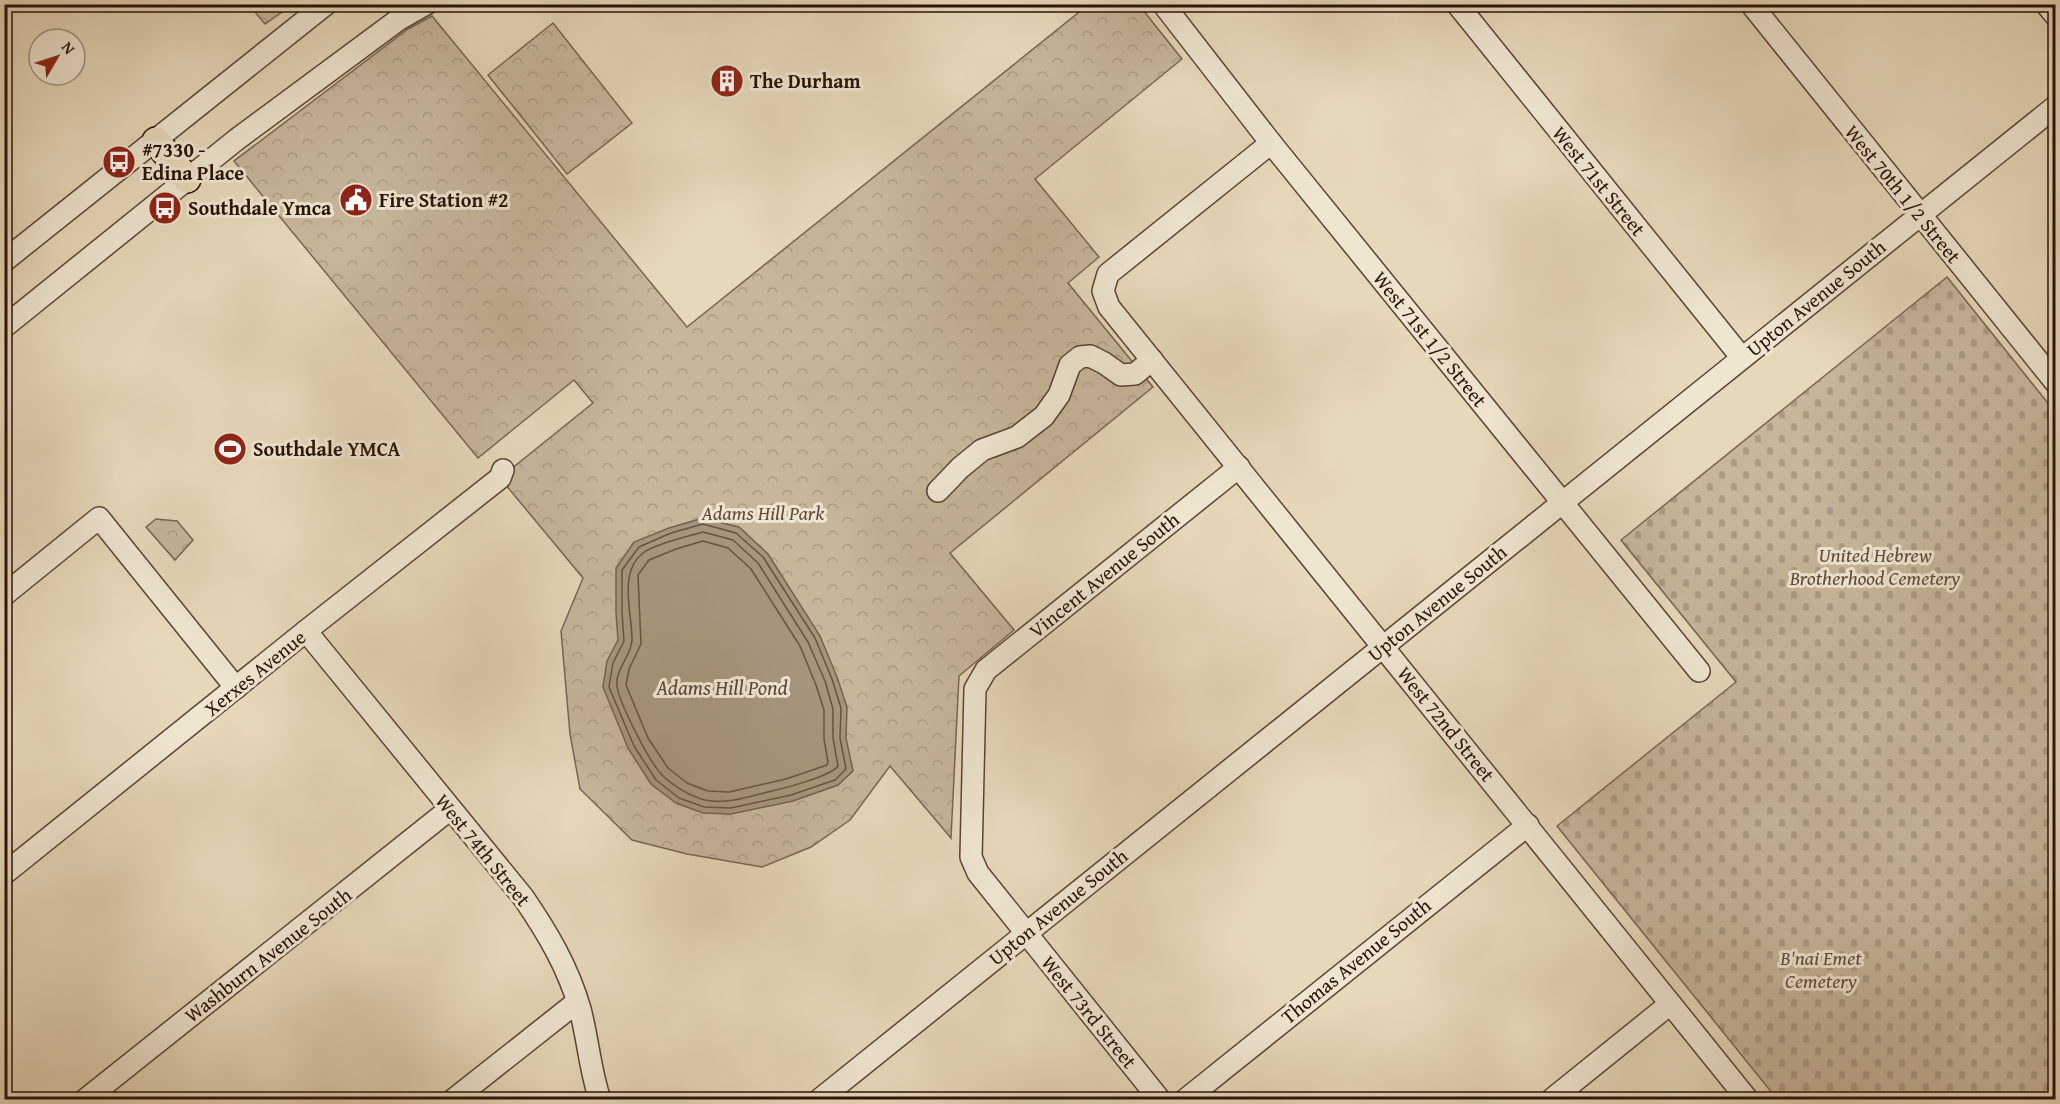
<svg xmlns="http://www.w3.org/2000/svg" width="2060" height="1104" font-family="'Gentium Book Plus',serif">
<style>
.cemetery{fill:url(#cemetery-stones);stroke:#776452;stroke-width:1.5}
.park{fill:url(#park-crowns);stroke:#776452;stroke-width:1.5}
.water{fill:#a5957d;stroke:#73614e;stroke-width:1.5}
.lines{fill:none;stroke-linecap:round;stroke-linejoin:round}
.shore{stroke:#665442;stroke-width:1.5}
.minor-casing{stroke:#584434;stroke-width:24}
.major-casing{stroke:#281208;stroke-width:30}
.minor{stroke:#efe6d2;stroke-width:21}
.major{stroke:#e6d8ba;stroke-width:27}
.labels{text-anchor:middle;stroke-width:6;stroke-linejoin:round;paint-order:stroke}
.poi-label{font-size:20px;font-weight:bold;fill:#281208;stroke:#efe6d2;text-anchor:start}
.street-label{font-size:20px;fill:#281208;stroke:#efe6d2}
.park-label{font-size:20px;font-style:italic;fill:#5f4b3c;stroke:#efe6d2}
.water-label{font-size:21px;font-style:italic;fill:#5a4637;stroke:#efe6d2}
</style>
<defs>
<pattern id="cemetery-stones" width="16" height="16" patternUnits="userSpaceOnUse" patternTransform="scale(1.5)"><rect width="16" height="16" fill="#c6b69c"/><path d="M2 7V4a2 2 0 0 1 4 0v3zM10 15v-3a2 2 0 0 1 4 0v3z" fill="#aa9b85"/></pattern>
<pattern id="park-crowns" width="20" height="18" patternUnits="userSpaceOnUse" patternTransform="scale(1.5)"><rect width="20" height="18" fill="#c6b69c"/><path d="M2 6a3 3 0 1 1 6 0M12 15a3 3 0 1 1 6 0" fill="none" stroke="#aa9b85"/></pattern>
</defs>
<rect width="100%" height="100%" fill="#e6d8ba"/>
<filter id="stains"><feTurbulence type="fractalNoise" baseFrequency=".00333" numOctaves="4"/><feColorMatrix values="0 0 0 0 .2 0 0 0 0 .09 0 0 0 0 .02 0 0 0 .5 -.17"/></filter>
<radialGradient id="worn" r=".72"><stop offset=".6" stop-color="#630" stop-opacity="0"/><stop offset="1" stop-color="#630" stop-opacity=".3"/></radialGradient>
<!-- cemetery -->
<polygon class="cemetery" points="1947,277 2055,412 2055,1099 1777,1099 1557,826 1736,682 1621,540"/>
<!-- park -->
<g class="park">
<polygon points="249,5 292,5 265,24"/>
<polygon points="1088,5 1139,5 1182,59 1035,179 1099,257 1068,283 1153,387 950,553 1014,630 959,676 951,838 890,766 850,820 811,847 762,867 687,854 632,840 580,789 570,734 561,631 583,578 500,478 593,403 574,380 478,458 234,161 408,29 432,16 687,327"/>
<polygon points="553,23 632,123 567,174 488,75"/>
<polygon points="156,519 177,521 193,540 175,560 146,527"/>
</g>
<!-- water -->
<polygon class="water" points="703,518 739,527 768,554 820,636 837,677 847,707 846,738 853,771 838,785 793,801 731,814 703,813 676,803 651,784 628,748 603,687 607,661 618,640 616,613 616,568 634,542 669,528"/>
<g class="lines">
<!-- shore -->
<g class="shore">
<polygon points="703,524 736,533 763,557 815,638 832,679 841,708 840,738 846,769 835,780 791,795 731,808 704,807 679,798 656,780 634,746 609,687 613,663 624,641 622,612 622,570 639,547 671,533"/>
<path d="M 703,532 L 733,540 L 758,563 L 808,642 L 825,681 L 833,709 L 833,738 L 838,766 C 831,776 786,788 772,791 C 751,796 726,805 705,800 C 690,796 673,786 662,775 C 650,763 619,703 617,686 C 615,668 632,656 632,639 C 632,613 618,572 643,553 C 654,544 689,536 703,532 Z"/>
<polygon points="703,541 728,548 751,569 800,646 816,685 824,710 824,739 828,762 827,765 786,779 729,792 708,791 687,783 668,768 648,738 626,685 629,669 641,644 638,575 649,560 676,549"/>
</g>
<defs>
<g id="minor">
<polyline points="1163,4 1271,143 1699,671"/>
<polyline points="1457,4 1742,358"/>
<polyline points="1751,4 2056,383"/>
<polyline points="2046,4 2056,16"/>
<polyline points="1271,143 1108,274 1103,291 1109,307 1748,1100"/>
<polyline points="4,261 326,4"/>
<polyline points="4,327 236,140 398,20 426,4"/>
<polyline points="938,491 960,468 982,450 1017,437 1044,416 1059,395 1070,365 1080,357 1090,356 1104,363 1121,375 1135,374 1152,360"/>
<polyline points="4,595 99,518 236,688"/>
<path d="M 306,631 L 523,897 C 547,932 568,967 580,1009 C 588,1039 590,1070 600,1100"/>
<polyline points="4,874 306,631 500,478 503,470"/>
<polyline points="85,1100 450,809"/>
<polyline points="453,1100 577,1002"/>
<polyline points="819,1100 2056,106"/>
<polyline points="1160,1100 978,873 971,857 975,689 986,670 1239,467"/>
<polyline points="1185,1100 1528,825"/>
<polyline points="1551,1100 1670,1004"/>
</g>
<polyline id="major" points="156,141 187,179"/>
</defs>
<!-- minor casing -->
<use href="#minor" class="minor-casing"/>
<!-- major casing -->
<use href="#major" class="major-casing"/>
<!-- minor -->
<use href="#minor" class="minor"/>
<!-- major -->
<use href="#major" class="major"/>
</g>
<!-- icons -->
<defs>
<symbol id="building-disc" viewBox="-11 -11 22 22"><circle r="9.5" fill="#8f2418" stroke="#efe6d2"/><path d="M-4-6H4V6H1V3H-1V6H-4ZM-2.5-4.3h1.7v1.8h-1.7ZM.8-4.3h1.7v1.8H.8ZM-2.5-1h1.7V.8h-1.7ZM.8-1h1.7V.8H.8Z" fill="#fff"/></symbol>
<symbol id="bus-disc" viewBox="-11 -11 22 22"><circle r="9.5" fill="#8f2418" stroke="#efe6d2"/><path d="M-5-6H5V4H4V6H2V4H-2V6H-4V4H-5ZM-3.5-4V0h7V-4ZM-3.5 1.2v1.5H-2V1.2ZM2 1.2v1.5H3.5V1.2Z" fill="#fff"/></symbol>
<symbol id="civic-disc" viewBox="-11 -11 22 22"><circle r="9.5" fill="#8f2418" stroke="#efe6d2"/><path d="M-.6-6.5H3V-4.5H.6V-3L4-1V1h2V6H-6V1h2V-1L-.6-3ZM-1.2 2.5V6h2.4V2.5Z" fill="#fff"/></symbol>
<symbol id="stadium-disc" viewBox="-11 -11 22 22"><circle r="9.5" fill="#8f2418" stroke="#efe6d2"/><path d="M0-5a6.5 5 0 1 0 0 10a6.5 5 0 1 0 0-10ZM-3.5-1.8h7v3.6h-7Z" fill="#fff"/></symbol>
</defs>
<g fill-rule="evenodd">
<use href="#building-disc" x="708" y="62" width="38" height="38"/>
<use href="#bus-disc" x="100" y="143" width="38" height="38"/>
<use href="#civic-disc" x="337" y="181" width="38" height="38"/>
<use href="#bus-disc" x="146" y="189" width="38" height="38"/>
<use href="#stadium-disc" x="211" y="430" width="38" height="38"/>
</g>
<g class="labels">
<!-- poi labels -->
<g class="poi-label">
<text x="750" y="88">The Durham</text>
<text x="142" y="157">#7330 -<tspan x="142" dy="23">Edina Place</tspan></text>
<text x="379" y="207">Fire Station #2</text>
<text x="188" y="215">Southdale Ymca</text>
<text x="253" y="456">Southdale YMCA</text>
</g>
<!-- street labels -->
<g class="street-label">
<text transform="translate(1599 181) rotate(51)" y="7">West 71st Street</text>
<text transform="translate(1903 194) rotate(51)" y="7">West 70th 1/2 Street</text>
<text transform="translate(1816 298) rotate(-39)" y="7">Upton Avenue South</text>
<text transform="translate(1430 339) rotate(51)" y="7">West 71st 1/2 Street</text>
<text transform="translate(1104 575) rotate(-39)" y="7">Vincent Avenue South</text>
<text transform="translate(1437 603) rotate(-39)" y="7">Upton Avenue South</text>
<text transform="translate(255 673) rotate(-39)" y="7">Xerxes Avenue</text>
<text transform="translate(1446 724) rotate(51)" y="7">West 72nd Street</text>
<text transform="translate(483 850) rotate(51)" y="7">West 74th Street</text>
<text transform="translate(1058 907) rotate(-39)" y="7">Upton Avenue South</text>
<text transform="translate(268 955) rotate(-38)" y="7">Washburn Avenue South</text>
<text transform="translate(1356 961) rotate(-39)" y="7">Thomas Avenue South</text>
<text transform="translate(1089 1012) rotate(51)" y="7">West 73rd Street</text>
</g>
<!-- park labels -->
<g class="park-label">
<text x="763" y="520">Adams Hill Park</text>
<text x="1875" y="562">United Hebrew<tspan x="1875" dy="23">Brotherhood Cemetery</tspan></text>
<text x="1821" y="965">B'nai Emet<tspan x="1821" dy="23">Cemetery</tspan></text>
</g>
<!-- water labels -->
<g class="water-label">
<text x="722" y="695">Adams Hill Pond</text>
</g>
</g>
<!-- margin -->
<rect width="2060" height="1104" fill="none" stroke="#e6d8ba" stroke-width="24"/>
<rect x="6" y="6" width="2048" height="1092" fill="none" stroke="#281208" stroke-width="3"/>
<rect x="12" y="12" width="2036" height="1080" fill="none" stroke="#281208" stroke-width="1.5"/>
<!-- north arrow -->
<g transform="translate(57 57) rotate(51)"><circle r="28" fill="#efe6d2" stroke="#9f9181" stroke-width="1.5"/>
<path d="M0-4.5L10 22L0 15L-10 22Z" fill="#8f2418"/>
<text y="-9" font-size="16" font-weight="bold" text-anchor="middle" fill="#281208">N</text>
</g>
<rect width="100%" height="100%" filter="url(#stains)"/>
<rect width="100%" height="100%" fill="url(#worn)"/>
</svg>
